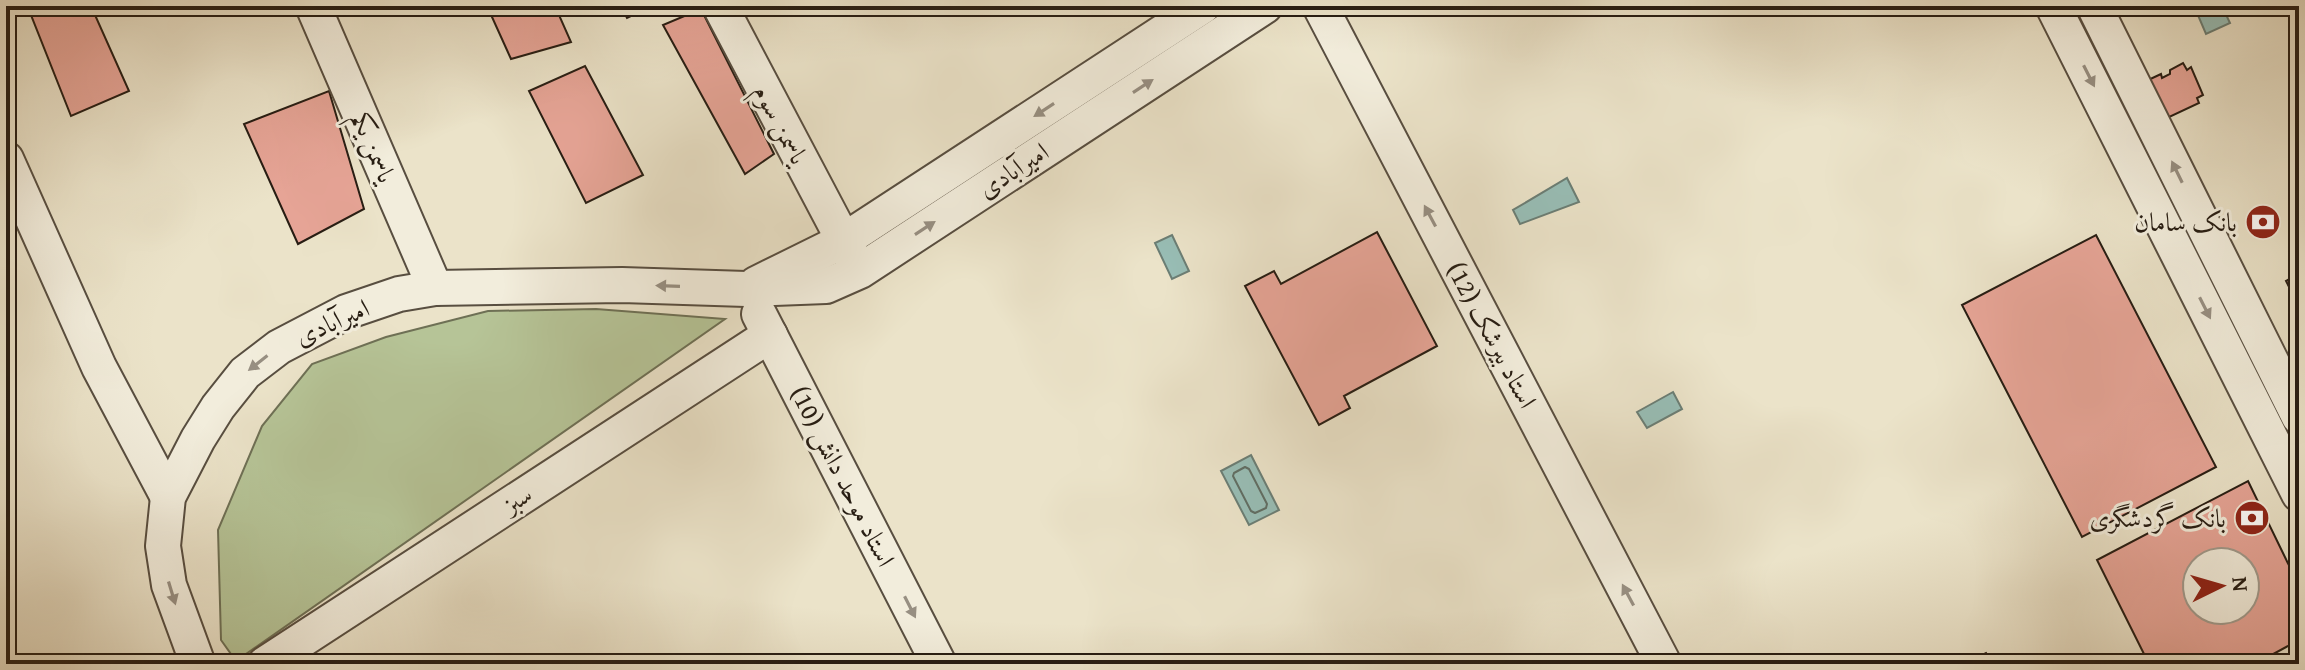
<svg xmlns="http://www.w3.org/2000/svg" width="2305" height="670" font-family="'Gentium Book Plus',Amiri,serif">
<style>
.green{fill:#b6c497;stroke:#6e7055;stroke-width:2}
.water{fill:#98beb6;stroke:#6b7e75;stroke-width:2}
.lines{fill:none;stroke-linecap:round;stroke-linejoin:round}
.shore{stroke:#606e64;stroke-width:2}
.building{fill:#e6a496;stroke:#271d13;stroke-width:2;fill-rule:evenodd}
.minor-casing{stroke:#584e40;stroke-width:38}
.minor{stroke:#f2eddc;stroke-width:34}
.oneway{fill:#978f82}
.labels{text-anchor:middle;stroke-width:6;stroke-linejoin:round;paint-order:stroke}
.street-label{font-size:26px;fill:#271d13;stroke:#f2eddc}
.poi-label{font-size:26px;fill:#271d13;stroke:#f2eddc;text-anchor:end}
</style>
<rect width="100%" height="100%" fill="#ebe3c9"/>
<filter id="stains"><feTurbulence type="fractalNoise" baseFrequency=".0025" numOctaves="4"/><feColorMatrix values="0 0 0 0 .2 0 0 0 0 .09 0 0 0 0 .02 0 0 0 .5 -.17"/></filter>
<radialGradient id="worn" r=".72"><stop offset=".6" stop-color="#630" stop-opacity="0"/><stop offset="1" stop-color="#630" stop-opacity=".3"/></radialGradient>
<!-- green -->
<polygon class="green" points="596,309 725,319 236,661 221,640 218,530 262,426 312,364 386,337 488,311"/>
<!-- water -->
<g class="water">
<polygon points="2194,6 2222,6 2230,23 2206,34"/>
<polygon points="1567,178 1579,202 1520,224 1513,210"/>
<polygon points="1172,235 1189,271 1172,279 1155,243"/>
<polygon points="1673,392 1682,409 1647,428 1637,412"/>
<polygon points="1251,455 1279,510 1249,525 1221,471"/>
</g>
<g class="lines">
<!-- shore -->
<polygon class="shore" points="1245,467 1249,469 1267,504 1266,508 1255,513 1251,511 1233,476 1234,473"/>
</g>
<!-- building -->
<g class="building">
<polygon points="58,6 91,6 129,91 71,116 31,15"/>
<polygon points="487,6 555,6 571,42 511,59"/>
<polygon points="621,6 652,6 627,18"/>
<polygon points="701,9 774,154 745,174 663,25"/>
<polygon points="2183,63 2187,70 2191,67 2203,95 2197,98 2199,103 2165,119 2146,81 2161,74 2162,78 2170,74 2170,70"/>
<polygon points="585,66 643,175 586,203 529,91"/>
<polygon points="329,91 364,209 298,244 244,124"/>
<polygon points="1377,232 1437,346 1344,396 1350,408 1319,425 1245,286 1274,271 1281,284"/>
<polygon points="2096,235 2216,467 2082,537 1962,305"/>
<polygon points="2299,274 2299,306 2286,281"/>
<path d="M 2248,481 L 2299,586 L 2299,640 L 2255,664 L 2149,664 L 2097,560 ZM 2197,562 L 2245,562 L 2245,610 L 2197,610 Z"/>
<polygon points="1986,653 1992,664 1964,664"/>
</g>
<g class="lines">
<defs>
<g id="minor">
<polyline points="313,6 435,288"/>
<polyline points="720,6 854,260"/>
<polyline points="1320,6 1664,664"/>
<polyline points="2053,6 2299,494"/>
<polyline points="2094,6 2299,417"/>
<polyline points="6,159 99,367 168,497"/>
<polyline points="756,284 843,241 1203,6"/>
<polyline points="759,314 939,664"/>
<polyline points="198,664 169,585 163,546 168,497 198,439 218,407 245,373 279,347 346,312 399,294 435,288 622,285 746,289 826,286 860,271 1265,6"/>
<polyline points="265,664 770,335"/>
</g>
</defs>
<!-- minor casing -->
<use href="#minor" class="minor-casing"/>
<!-- minor -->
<use href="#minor" class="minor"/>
</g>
<!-- one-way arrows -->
<defs><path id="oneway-solid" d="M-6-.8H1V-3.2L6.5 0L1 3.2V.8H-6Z" transform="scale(2)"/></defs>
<g class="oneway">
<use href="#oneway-solid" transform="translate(2089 76) rotate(63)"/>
<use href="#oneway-solid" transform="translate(1143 86) rotate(-33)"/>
<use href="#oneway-solid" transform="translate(1044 110) rotate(147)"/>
<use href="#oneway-solid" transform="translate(2177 172) rotate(-116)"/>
<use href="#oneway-solid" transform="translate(1430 216) rotate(-118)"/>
<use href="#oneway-solid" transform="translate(925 228) rotate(-33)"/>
<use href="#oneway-solid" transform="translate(668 286) rotate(-178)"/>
<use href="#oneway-solid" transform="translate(2205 308) rotate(63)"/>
<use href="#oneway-solid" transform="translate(258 363) rotate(142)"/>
<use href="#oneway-solid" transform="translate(172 593) rotate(73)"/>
<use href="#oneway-solid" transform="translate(1628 595) rotate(-118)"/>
<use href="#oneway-solid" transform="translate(910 607) rotate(63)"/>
</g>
<!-- icons -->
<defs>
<symbol id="bank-disc" viewBox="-11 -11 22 22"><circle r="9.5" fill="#8f2418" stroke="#f2eddc"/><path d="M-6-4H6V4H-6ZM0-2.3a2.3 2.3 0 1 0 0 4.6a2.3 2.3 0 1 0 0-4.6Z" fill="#fff"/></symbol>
</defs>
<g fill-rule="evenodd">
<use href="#bank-disc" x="2243" y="202" width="40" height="40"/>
<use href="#bank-disc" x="2232" y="498" width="40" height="40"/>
</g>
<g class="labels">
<!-- street labels -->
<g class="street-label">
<text transform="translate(781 124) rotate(62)" y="9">یاسمن سوم</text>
<text transform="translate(374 147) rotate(67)" y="9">یاسمن یکم</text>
<text transform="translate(1013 170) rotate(-33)" y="9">امیرآبادی</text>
<text transform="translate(332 322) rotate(-24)" y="9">امیرآبادی</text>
<text transform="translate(1492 335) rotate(62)" y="9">استاد بیرشک (12)</text>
<text transform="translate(843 476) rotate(63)" y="9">استاد موحد دانش (10)</text>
<text transform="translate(517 499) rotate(-33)" y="9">سبز</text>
</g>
<!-- poi labels -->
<g class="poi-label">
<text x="2237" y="231">بانک سامان</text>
<text x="2226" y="527">بانک گردشگری</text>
</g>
</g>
<!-- margin -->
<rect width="2305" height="670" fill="none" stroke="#ebe3c9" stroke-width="32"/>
<rect x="8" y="8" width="2289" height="654" fill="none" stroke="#271d13" stroke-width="4"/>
<rect x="16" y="16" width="2273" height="638" fill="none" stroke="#271d13" stroke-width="2"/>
<!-- north arrow -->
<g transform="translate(2221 586) rotate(85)"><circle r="38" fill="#f2eddc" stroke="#a19a8c" stroke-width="2"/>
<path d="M0-6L14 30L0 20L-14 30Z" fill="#8f2418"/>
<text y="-12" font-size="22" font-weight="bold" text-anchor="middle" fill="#271d13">N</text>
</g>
<rect width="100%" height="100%" filter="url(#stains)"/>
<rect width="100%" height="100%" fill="url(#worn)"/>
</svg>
